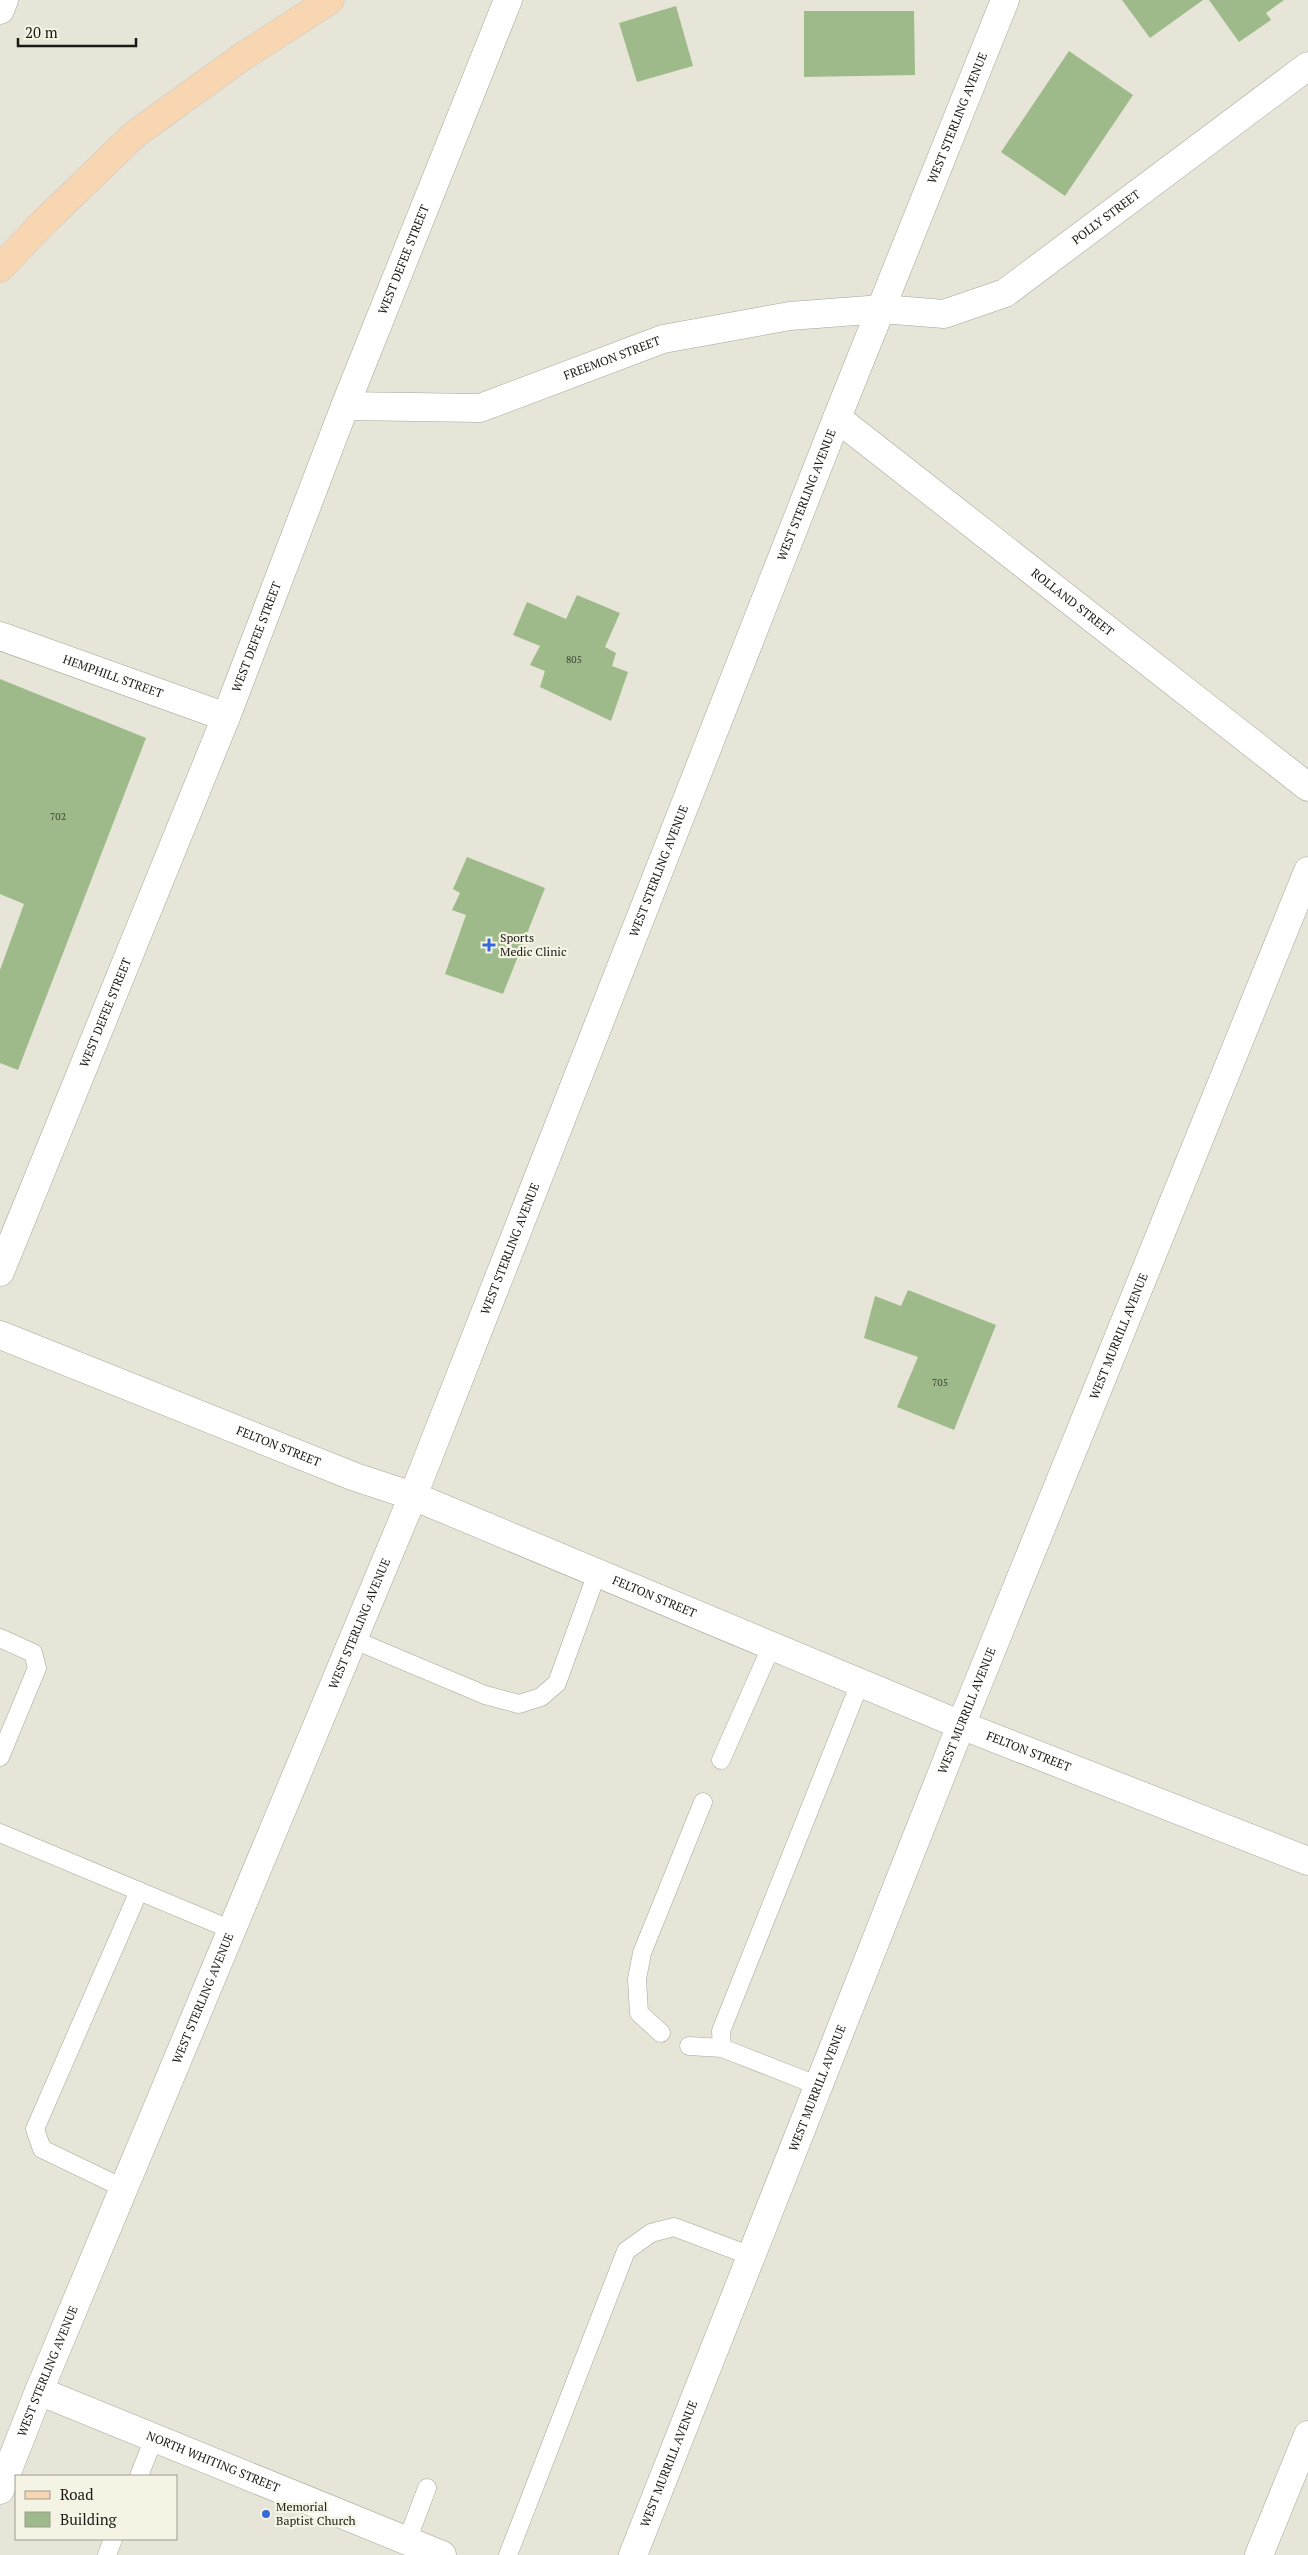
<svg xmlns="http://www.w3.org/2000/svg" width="1308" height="2555" font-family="'PT Serif',serif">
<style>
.building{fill:#9eba8a}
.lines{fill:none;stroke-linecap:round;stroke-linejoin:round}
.service-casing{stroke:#a7a597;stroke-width:19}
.minor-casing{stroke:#a7a597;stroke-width:29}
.tertiary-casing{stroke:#a7a597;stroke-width:29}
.secondary-casing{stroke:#a7a597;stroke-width:29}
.primary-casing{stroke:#c8c8c7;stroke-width:29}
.service{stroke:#fff;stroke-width:18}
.minor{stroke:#fff;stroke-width:28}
.tertiary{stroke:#fff;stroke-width:28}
.secondary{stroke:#fff;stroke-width:28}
.primary{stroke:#f8d6b2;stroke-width:28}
.poi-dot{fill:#346ad9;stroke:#f5f3e4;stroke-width:2}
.labels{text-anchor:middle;stroke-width:4.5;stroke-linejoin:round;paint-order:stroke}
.number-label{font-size:10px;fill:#3b4132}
.street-label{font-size:12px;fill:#1a1914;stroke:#f5f3e4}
.poi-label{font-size:12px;fill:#1a1914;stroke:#f5f3e4;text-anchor:start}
</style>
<rect width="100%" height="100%" fill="#e7e5d7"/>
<!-- building -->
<g class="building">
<polygon points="1122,0 1203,0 1150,38"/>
<polygon points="1209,0 1284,0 1266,13 1271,20 1239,42"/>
<polygon points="676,6 693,66 637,82 619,23"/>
<polygon points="804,11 914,11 915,75 804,77"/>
<polygon points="1069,51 1133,95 1065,196 1001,152"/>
<polygon points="577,595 620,613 605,647 616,653 612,666 628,672 611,721 540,687 545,671 530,665 540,646 513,635 527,602 566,619"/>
<polygon points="0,679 146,738 18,1070 0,1063 0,970 24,904 0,894"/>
<polygon points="467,857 545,888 503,994 445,974 466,915 452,910 460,893 453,889"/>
<polygon points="908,1290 996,1325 954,1430 897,1407 918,1357 864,1338 875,1296 901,1306"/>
</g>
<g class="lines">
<defs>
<g id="service">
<polyline points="0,1638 33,1653 37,1668 0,1757"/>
<polyline points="352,1639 485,1695 519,1704 541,1697 557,1683 597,1573"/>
<polyline points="721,1760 772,1645"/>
<polyline points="0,1833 232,1930"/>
<polyline points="661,2033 639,2013 637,1979 642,1953 703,1802"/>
<polyline points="689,2046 722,2048 819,2086"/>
<polyline points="722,2048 721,2031 860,1683"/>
<polyline points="123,2188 42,2149 35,2129 139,1891"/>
<polyline points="139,2476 154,2438"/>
<polyline points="407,2541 427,2488"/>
<polyline points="107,2555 113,2539"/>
<polyline points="508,2555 626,2251 651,2233 674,2227 751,2256"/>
</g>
<g id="minor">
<path id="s1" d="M 345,406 L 480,408 L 663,339 L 790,316 L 882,309 L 944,314 L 1005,293 L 1308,66"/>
<path id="s2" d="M 837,418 L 1308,787"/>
<path id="s3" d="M 0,636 L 226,717"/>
<path id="s4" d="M 39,2391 L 442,2555"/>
<path id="s5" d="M 633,2555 L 961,1725 L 1308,871"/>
<polyline points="1259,2555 1308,2435"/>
</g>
<g id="tertiary">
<path id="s6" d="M 0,1335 L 355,1477 L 413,1496 L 961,1725 L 1308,1861"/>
</g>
<g id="secondary">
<polyline points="0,10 4,0"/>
<path id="s7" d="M 0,1272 L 226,717 L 345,406 L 508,0"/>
<path id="s8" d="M 0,2490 L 39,2391 L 413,1496 L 837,418 L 1005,0"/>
</g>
<polyline id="primary" points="0,268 43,223 134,135 239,59 330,0"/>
</defs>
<!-- service casing -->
<use href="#service" class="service-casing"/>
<!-- minor casing -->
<use href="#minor" class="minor-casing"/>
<!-- tertiary casing -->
<use href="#tertiary" class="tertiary-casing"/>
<!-- secondary casing -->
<use href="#secondary" class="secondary-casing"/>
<!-- primary casing -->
<use href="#primary" class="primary-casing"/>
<!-- service -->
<use href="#service" class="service"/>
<!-- minor -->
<use href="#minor" class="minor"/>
<!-- tertiary -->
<use href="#tertiary" class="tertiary"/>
<!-- secondary -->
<use href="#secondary" class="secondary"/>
<!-- primary -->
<use href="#primary" class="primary"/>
</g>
<!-- markers -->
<g class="poi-dot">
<path d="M486.5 937.5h5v5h5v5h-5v5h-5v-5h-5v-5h5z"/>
<circle cx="266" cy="2514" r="5"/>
</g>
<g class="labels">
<!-- number labels -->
<g class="number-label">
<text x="574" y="663">805</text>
<text x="58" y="820">702</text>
<text x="940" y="1386">705</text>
</g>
<!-- street labels -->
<g class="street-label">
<text dy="4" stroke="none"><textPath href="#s8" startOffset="2558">WEST STERLING AVENUE</textPath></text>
<text dy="4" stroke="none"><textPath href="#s1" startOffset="805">POLLY STREET</textPath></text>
<text dy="4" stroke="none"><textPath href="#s7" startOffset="1090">WEST DEFEE STREET</textPath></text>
<text dy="4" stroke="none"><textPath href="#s1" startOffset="276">FREEMON STREET</textPath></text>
<text dy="4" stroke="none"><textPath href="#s8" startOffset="2152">WEST STERLING AVENUE</textPath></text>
<text dy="4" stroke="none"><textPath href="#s2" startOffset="299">ROLLAND STREET</textPath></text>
<text dy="4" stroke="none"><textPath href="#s7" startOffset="685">WEST DEFEE STREET</textPath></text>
<text dy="4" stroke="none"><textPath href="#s3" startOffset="120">HEMPHILL STREET</textPath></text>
<text dy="4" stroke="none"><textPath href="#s8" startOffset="1748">WEST STERLING AVENUE</textPath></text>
<text dy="4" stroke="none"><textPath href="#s7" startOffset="280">WEST DEFEE STREET</textPath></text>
<text dy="4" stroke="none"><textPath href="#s8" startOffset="1342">WEST STERLING AVENUE</textPath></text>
<text dy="4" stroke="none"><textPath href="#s5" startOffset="1312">WEST MURRILL AVENUE</textPath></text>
<text dy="4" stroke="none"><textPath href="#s6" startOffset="300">FELTON STREET</textPath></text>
<text dy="4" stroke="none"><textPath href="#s6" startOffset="705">FELTON STREET</textPath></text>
<text dy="4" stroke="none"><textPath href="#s8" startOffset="938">WEST STERLING AVENUE</textPath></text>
<text dy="4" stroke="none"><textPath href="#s5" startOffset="908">WEST MURRILL AVENUE</textPath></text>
<text dy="4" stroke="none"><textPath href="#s6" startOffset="1110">FELTON STREET</textPath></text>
<text dy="4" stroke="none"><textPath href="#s8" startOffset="532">WEST STERLING AVENUE</textPath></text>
<text dy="4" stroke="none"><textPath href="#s5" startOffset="502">WEST MURRILL AVENUE</textPath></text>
<text dy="4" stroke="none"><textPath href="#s8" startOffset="128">WEST STERLING AVENUE</textPath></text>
<text dy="4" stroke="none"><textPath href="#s4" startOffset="188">NORTH WHITING STREET</textPath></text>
<text dy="4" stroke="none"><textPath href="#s5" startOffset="98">WEST MURRILL AVENUE</textPath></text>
</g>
<!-- poi labels -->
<g class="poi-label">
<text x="500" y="942">Sports<tspan x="500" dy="14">Medic Clinic</tspan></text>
<text x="276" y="2511">Memorial<tspan x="276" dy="14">Baptist Church</tspan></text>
</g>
</g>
<!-- legend -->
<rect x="15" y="2475" width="162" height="65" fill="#f5f3e4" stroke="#9d9c91"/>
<rect x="25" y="2491" width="25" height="8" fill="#f8d6b2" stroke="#9d9c91"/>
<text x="60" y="2500" font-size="15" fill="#1a1914">Road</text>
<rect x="25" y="2512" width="25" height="15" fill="#9eba8a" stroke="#9d9c91"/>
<text x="60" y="2525" font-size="15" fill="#1a1914">Building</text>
<!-- scale -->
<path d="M18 38v8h118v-8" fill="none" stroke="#1a1914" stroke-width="2.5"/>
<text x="25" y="38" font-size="15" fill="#1a1914" stroke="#f5f3e4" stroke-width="4" paint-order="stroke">20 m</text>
</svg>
